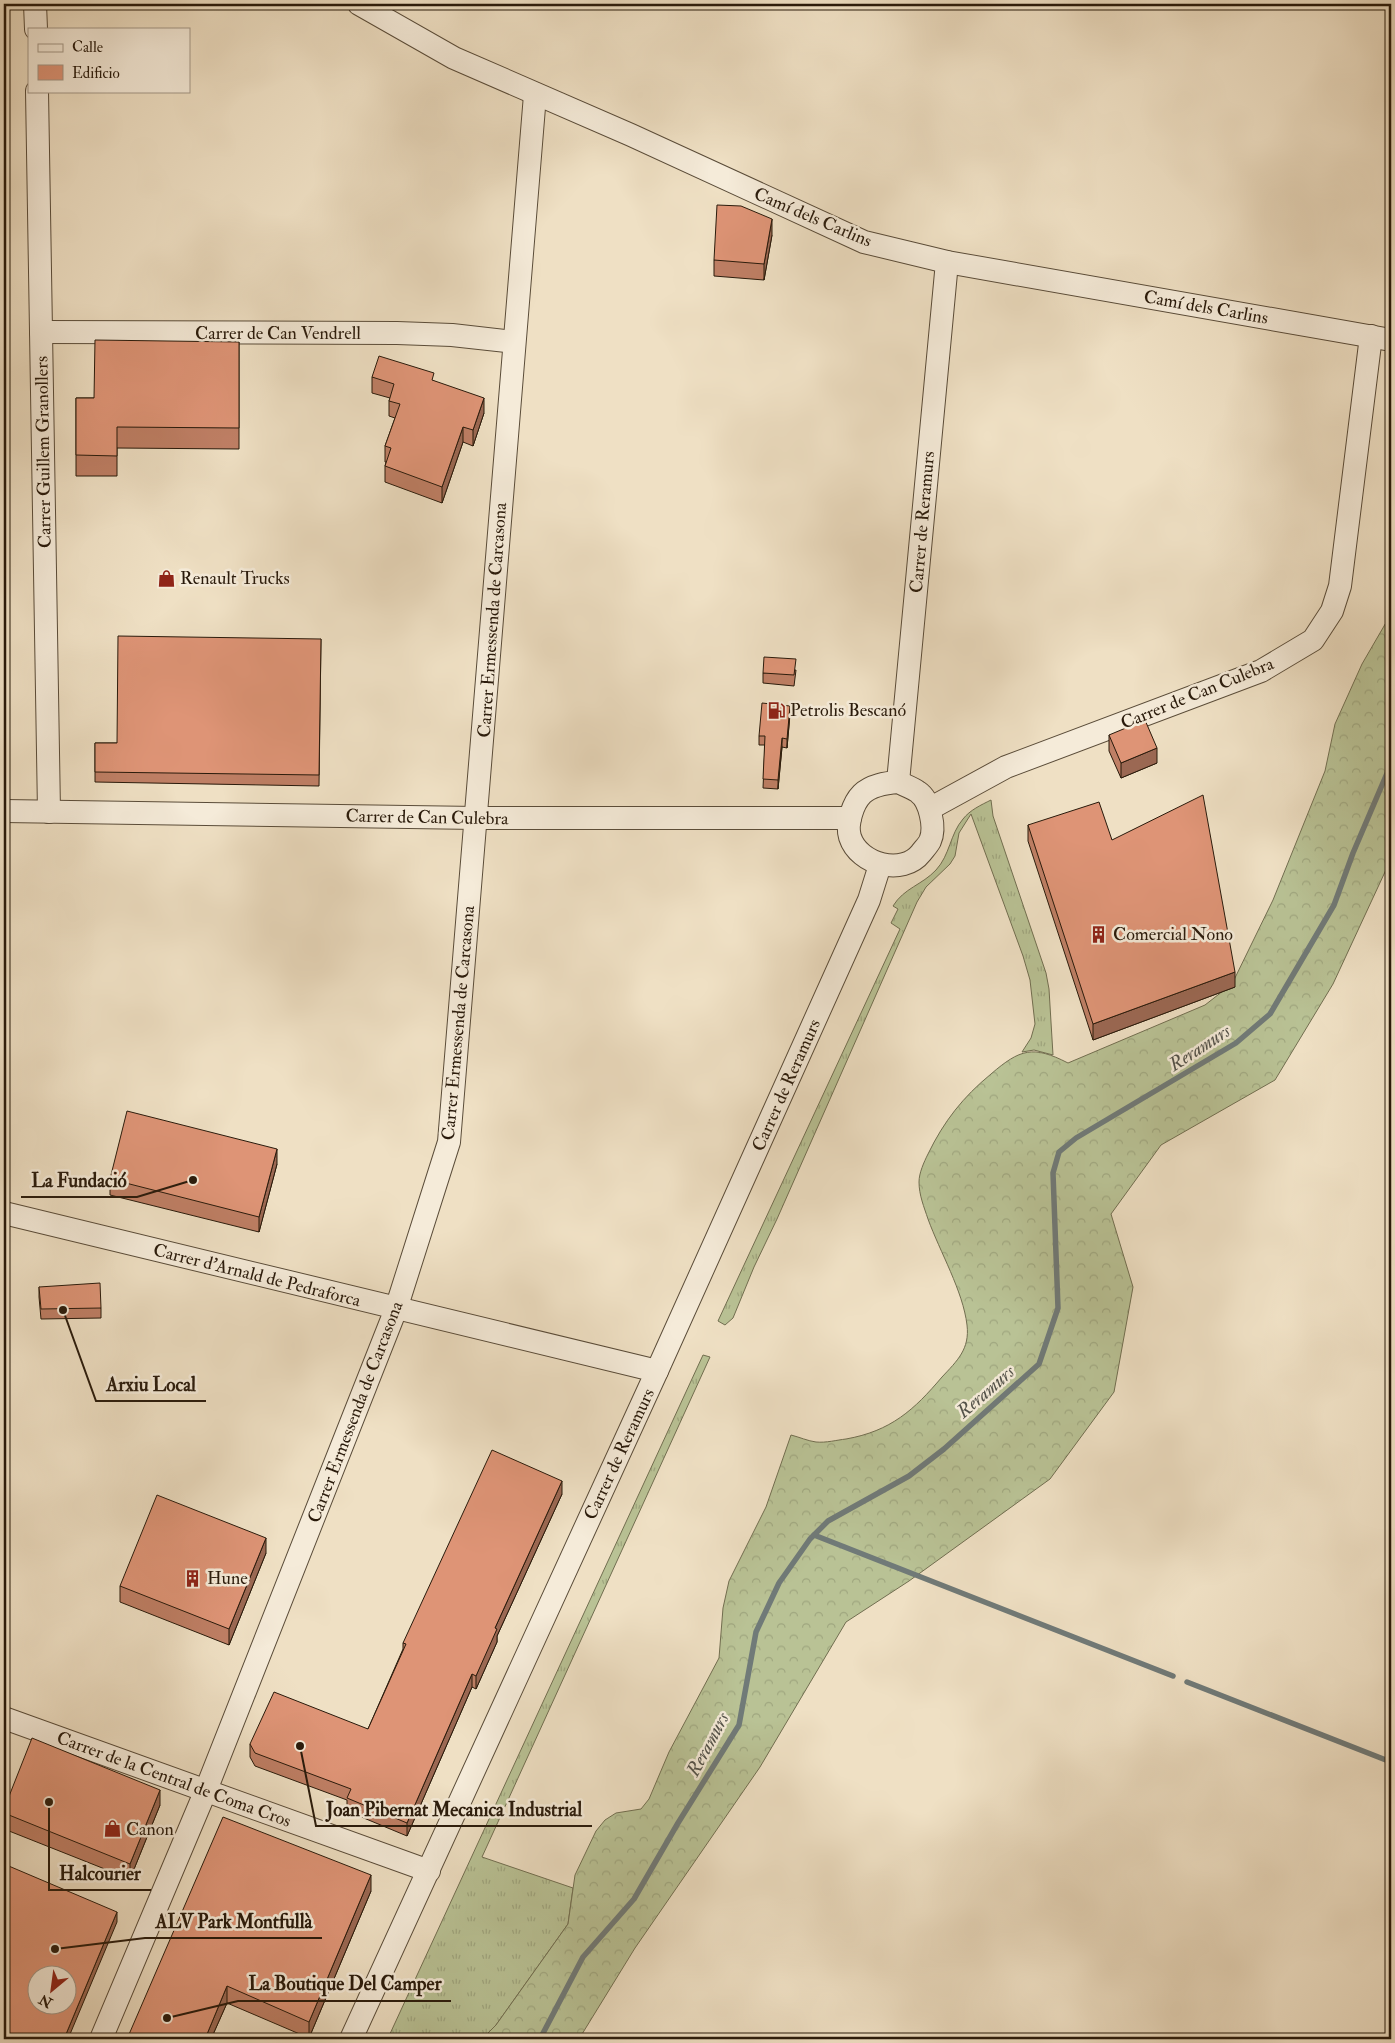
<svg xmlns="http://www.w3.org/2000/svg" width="1395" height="2043" font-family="'IM FELL Double Pica',serif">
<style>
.grass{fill:url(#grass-tufts);stroke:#716e50}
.forest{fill:url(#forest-crowns);stroke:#716e50}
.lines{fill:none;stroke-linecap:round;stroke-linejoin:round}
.stream{stroke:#707a78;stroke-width:5.5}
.street-casing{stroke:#5a4c39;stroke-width:24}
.street{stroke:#f5ebd9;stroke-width:22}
.wall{fill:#bf7f65;stroke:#291a0b}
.shaded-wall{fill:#9b6853;stroke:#291a0b}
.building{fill:#de9476;stroke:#291a0b;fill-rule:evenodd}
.labels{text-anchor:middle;stroke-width:5;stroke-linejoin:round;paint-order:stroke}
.street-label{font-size:18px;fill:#291a0b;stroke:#f5ebd9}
.poi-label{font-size:18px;fill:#291a0b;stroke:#f5ebd9;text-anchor:start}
.water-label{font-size:19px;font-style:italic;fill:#53524a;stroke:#f5ebd9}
.leader{fill:none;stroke:#291a0b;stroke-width:2}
.callout-dot{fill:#291a0b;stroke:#f5ebd9;stroke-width:2}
.callout-label{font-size:19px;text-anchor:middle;font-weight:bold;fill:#291a0b;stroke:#f5ebd9;stroke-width:5;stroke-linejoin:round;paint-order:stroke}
</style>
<defs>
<pattern id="grass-tufts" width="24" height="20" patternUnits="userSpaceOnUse" patternTransform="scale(1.25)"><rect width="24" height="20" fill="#b9c295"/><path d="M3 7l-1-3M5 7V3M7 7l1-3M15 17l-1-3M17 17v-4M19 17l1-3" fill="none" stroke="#9fa67f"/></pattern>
<pattern id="forest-crowns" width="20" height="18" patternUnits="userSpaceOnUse" patternTransform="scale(1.25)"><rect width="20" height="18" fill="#b9c295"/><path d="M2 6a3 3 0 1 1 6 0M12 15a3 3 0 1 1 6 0" fill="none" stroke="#9fa67f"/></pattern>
</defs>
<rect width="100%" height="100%" fill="#efe0c4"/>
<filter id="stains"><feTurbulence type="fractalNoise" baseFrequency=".004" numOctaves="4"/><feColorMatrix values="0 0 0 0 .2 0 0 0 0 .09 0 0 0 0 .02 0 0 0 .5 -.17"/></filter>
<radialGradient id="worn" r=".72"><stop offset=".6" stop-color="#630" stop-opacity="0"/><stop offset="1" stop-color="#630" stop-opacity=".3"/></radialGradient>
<!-- grass -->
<g class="grass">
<path d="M 991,800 L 993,816 L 1046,973 L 1049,989 L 1053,1055 L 1034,1050 L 1022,1052 L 1031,1038 L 1035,1024 L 1030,980 L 1023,956 L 971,814 L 959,833 L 955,856 L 950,864 L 926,887 L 917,902 L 777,1219 L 754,1267 L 733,1318 L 725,1325 L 718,1321 L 900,929 L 891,923 L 898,909 L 893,906 C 904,888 922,885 936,870 C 950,855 950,834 963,819 C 970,810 981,805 991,800 Z"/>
<polygon points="703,1355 710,1357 482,1857 573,1888 568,1924 496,2025 482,2039 395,2039 389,2036"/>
</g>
<!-- forest -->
<path class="forest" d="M 1391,614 L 1391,859 L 1333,984 L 1275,1080 L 1161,1145 L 1111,1214 L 1133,1287 L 1114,1392 L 1050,1479 L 909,1581 L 846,1622 L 760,1767 L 635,1948 L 579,2039 L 482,2039 L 496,2025 L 568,1924 L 575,1875 L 596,1831 L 605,1820 L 616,1813 L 641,1809 L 649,1799 L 669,1752 L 719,1658 L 723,1608 L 729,1581 L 766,1507 L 791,1435 C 799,1437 808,1441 816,1442 C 826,1443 837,1440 846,1439 C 891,1431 914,1410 942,1377 C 957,1361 970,1349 967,1325 C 963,1291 940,1252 928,1219 C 924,1207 919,1195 919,1182 C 919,1173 924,1162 928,1154 C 944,1121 963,1097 991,1074 C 1020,1049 1033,1045 1068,1063 L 1205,1005 L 1232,984 L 1273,900 L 1325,771 L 1335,724 L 1362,664 Z"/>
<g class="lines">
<!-- stream -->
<g class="stream">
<polyline points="814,1535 1173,1676"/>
<polyline points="1187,1682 1391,1762"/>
<polyline points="540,2039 583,1957 634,1899 678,1823 739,1725 756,1632 779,1583 810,1539 828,1521 909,1476 944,1449 1039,1364 1058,1308 1053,1173 1059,1152 1076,1138 1236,1043 1270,1014 1334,905 1353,853 1391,764"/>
</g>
<defs>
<g id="street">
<polyline points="35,4 36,29"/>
<polyline points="359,4 454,58 631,135 864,242 947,262 1391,340"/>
<polyline points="37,91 49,812"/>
<polyline points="41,332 397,333 452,335 514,342"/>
<polyline points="898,782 947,262"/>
<path d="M 898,782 C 904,785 913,788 918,792 C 930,800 936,828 930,841 C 928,845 924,849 921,853 C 903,876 859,865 850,837 C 846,824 853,803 862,794 C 871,785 886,783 898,782 Z"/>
<polyline points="931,808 1006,767 1261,671 1313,640 1332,611 1340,586 1371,336"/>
<polyline points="4,811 477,818 850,818"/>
<polyline points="4,1213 657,1371"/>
<polyline points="4,1718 429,1871"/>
<polyline points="101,2039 206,1790 396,1309 449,1142 535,95"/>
<polyline points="351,2039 657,1371 869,900 880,865"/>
</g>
</defs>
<!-- street casing -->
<use href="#street" class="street-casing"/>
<!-- street -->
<use href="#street" class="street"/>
</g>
<!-- wall -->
<g class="wall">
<polygon points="772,235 764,280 714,276 714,260"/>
<polygon points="239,342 239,449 117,448 117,476 76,476 76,398 94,398"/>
<polygon points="372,377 434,381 484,413 473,446 463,442 442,503 385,482 385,466 386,462 385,462 385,446 395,418 389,416 389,401 390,398 372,393"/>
<polygon points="321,639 319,786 95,782 95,743 117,743"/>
<polygon points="796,670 794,686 763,683 763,673"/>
<polygon points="790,714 787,748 782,747 778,789 763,788 765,745 759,745 759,736"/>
<polygon points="1109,735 1157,763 1121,778 1109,751"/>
<polygon points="1028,825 1112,840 1235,987 1093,1040 1028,841"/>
<polygon points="277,1164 259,1232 110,1195 110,1179"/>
<polygon points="39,1287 101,1308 101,1318 41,1319 39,1297"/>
<polygon points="562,1494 497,1636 497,1642 476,1689 472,1687 407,1836 347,1811 347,1800 255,1766 250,1757 250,1744 368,1729 403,1649 403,1643"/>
<polygon points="266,1553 229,1645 120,1602 120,1586"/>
<polygon points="160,1805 130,1879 4,1829 4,1809"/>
<polygon points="371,1891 309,2038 227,2003 211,2039 127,2039"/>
</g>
<!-- shaded-wall -->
<g class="shaded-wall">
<polygon points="772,219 772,235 764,280 764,264"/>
<polygon points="484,398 484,413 473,446 473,430"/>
<polygon points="463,427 463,442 442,503 442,487"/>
<polygon points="790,706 790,714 787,748 787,739"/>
<polygon points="782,738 782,747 778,789 778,780"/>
<polygon points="1157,748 1157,763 1121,778 1121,763"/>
<polygon points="1235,972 1235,987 1093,1040 1093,1024"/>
<polygon points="277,1149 277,1164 259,1232 259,1217"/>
<polygon points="562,1481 562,1494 497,1636 497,1642 476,1689 476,1676 495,1628"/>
<polygon points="266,1538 266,1553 229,1645 229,1629"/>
<polygon points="472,1674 472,1687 407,1836 407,1823"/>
<polygon points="7,1729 7,1745 4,1751 4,1736"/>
<polygon points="160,1790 160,1805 130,1879 130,1864"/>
<polygon points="371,1875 371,1891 309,2038 309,2022"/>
<polygon points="117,1912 117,1922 68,2039 64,2039"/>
<polygon points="227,1986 227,2003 211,2039 205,2039"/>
</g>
<!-- building -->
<g class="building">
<polygon points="717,205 741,206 772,219 764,264 714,260"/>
<polygon points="95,340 239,342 239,428 117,427 117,456 76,455 76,398 94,398"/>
<polygon points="379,356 434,373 432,380 484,398 473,430 463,427 442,487 385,466 391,448 385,446 400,404 389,401 394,384 372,377"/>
<polygon points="118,636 321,639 319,775 95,772 95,743 117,743"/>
<polygon points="764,657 796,659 794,675 763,673"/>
<polygon points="762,703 790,706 787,739 782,738 778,780 763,779 765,736 759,736"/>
<polygon points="1145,720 1157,748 1121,763 1109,735"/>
<polygon points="1203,795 1235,972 1093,1024 1028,825 1099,802 1112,840"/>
<polygon points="127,1111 277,1149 259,1217 110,1179"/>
<polygon points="100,1283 101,1308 41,1309 39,1287"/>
<polygon points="492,1450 562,1481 495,1628 497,1629 476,1676 472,1674 407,1823 347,1798 351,1789 255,1753 250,1744 274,1692 368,1729 406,1644 403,1643"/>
<polygon points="157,1495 266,1538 229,1629 120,1586"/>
<polygon points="4,1728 7,1729 4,1736"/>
<polygon points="32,1738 160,1790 130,1864 4,1813 4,1809"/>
<polygon points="223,1817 371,1875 309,2022 227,1986 205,2039 127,2039"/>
<path d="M 4,1864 L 117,1912 L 64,2039 L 4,2039 ZM 38,1976 L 68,1976 L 68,2006 L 38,2006 Z"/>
</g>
<!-- icons -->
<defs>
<symbol id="shop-bare" viewBox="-9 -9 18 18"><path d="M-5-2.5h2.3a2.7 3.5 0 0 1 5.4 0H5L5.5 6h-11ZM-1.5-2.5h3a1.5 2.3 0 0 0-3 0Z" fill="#8f2418" stroke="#f5ebd9" stroke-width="2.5" paint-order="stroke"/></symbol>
<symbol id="fuel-bare" viewBox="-9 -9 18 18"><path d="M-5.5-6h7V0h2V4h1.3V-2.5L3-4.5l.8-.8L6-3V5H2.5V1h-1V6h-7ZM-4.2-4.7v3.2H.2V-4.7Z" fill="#8f2418" stroke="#f5ebd9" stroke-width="2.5" paint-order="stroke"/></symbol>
<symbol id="building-bare" viewBox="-9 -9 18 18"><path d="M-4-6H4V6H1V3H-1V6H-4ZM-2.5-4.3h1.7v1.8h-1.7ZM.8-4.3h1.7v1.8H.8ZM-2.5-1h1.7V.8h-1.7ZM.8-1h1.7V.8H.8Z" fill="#8f2418" stroke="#f5ebd9" stroke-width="2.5" paint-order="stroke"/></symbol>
</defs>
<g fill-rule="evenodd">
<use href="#shop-bare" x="154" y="566" width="25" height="25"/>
<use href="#fuel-bare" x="764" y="698" width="25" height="25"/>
<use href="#building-bare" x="1086" y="922" width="25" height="25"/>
<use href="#building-bare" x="180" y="1566" width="25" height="25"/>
<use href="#shop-bare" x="100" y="1816" width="25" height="25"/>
</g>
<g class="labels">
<!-- street labels -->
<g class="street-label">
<text transform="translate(813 217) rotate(23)" y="6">Camí dels Carlins</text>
<text transform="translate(1206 307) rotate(10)" y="6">Camí dels Carlins</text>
<text x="278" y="339">Carrer de Can Vendrell</text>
<text transform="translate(43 452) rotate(-91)" y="6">Carrer Guillem Granollers</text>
<text transform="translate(922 522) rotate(-85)" y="6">Carrer de Reramurs</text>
<text transform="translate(492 620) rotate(-86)" y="6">Carrer Ermessenda de Carcasona</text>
<text transform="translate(1197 693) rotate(-22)" y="6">Carrer de Can Culebra</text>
<text transform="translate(427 817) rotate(1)" y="6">Carrer de Can Culebra</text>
<text transform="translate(458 1023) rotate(-85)" y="6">Carrer Ermessenda de Carcasona</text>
<text transform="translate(786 1085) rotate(-66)" y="6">Carrer de Reramurs</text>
<text transform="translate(257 1275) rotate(14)" y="6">Carrer d'Arnald de Pedraforca</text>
<text transform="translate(355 1412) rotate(-69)" y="6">Carrer Ermessenda de Carcasona</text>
<text transform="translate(619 1454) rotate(-65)" y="6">Carrer de Reramurs</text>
<text transform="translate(174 1779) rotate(20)" y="6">Carrer de la Central de Coma Cros</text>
</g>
<!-- poi labels -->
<g class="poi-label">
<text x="180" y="584">Renault Trucks</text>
<text x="790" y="716">Petrolis Bescanó</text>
<text x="1113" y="940">Comercial Nono</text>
<text x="207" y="1584">Hune</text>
<text x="126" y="1835">Canon</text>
</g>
<!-- water labels -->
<g class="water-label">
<text transform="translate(1199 1047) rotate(-33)" y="7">Reramurs</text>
<text transform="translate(985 1391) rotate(-41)" y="7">Reramurs</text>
<text transform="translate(707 1744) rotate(-62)" y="7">Reramurs</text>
</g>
</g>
<!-- callouts -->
<path class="leader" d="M193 1180L137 1197H21M63 1310L96 1401H206M300 1746L316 1826H592M49 1802L49 1890H151M55 1949L145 1938H322M167 2018L238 2001H451"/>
<g class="callout-dot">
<circle cx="193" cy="1180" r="5"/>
<circle cx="63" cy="1310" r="5"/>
<circle cx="300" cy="1746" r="5"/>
<circle cx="49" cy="1802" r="5"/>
<circle cx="55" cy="1949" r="5"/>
<circle cx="167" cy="2018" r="5"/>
</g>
<g class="callout-label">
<text x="79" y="1187">La Fundació</text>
<text x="151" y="1391">Arxiu Local</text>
<text x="454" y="1816">Joan Pibernat Mecanica Industrial</text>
<text x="100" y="1880">Halcourier</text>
<text x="234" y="1928">ALV Park Montfullà</text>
<text x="345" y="1990">La Boutique Del Camper</text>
</g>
<!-- margin -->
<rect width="1395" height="2043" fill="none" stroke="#efe0c4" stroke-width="20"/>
<rect x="5" y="5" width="1385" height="2033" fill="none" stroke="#291a0b" stroke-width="2.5"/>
<rect x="10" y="10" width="1375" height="2023" fill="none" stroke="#291a0b"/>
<!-- legend -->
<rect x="28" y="28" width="162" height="65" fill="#f5ebd9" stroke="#a39787"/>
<rect x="38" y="44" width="25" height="8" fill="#f5ebd9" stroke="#a39787"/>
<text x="72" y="52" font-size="15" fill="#291a0b">Calle</text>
<rect x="38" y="65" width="25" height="15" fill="#de9476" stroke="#a39787"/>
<text x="72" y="78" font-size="15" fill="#291a0b">Edificio</text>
<!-- north arrow -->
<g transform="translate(52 1990) rotate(209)"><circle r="24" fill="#f5ebd9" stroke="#a39787"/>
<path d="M0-4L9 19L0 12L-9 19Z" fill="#8f2418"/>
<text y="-8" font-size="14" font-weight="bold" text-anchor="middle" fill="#291a0b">N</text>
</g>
<rect width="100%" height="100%" filter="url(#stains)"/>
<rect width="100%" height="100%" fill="url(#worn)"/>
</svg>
